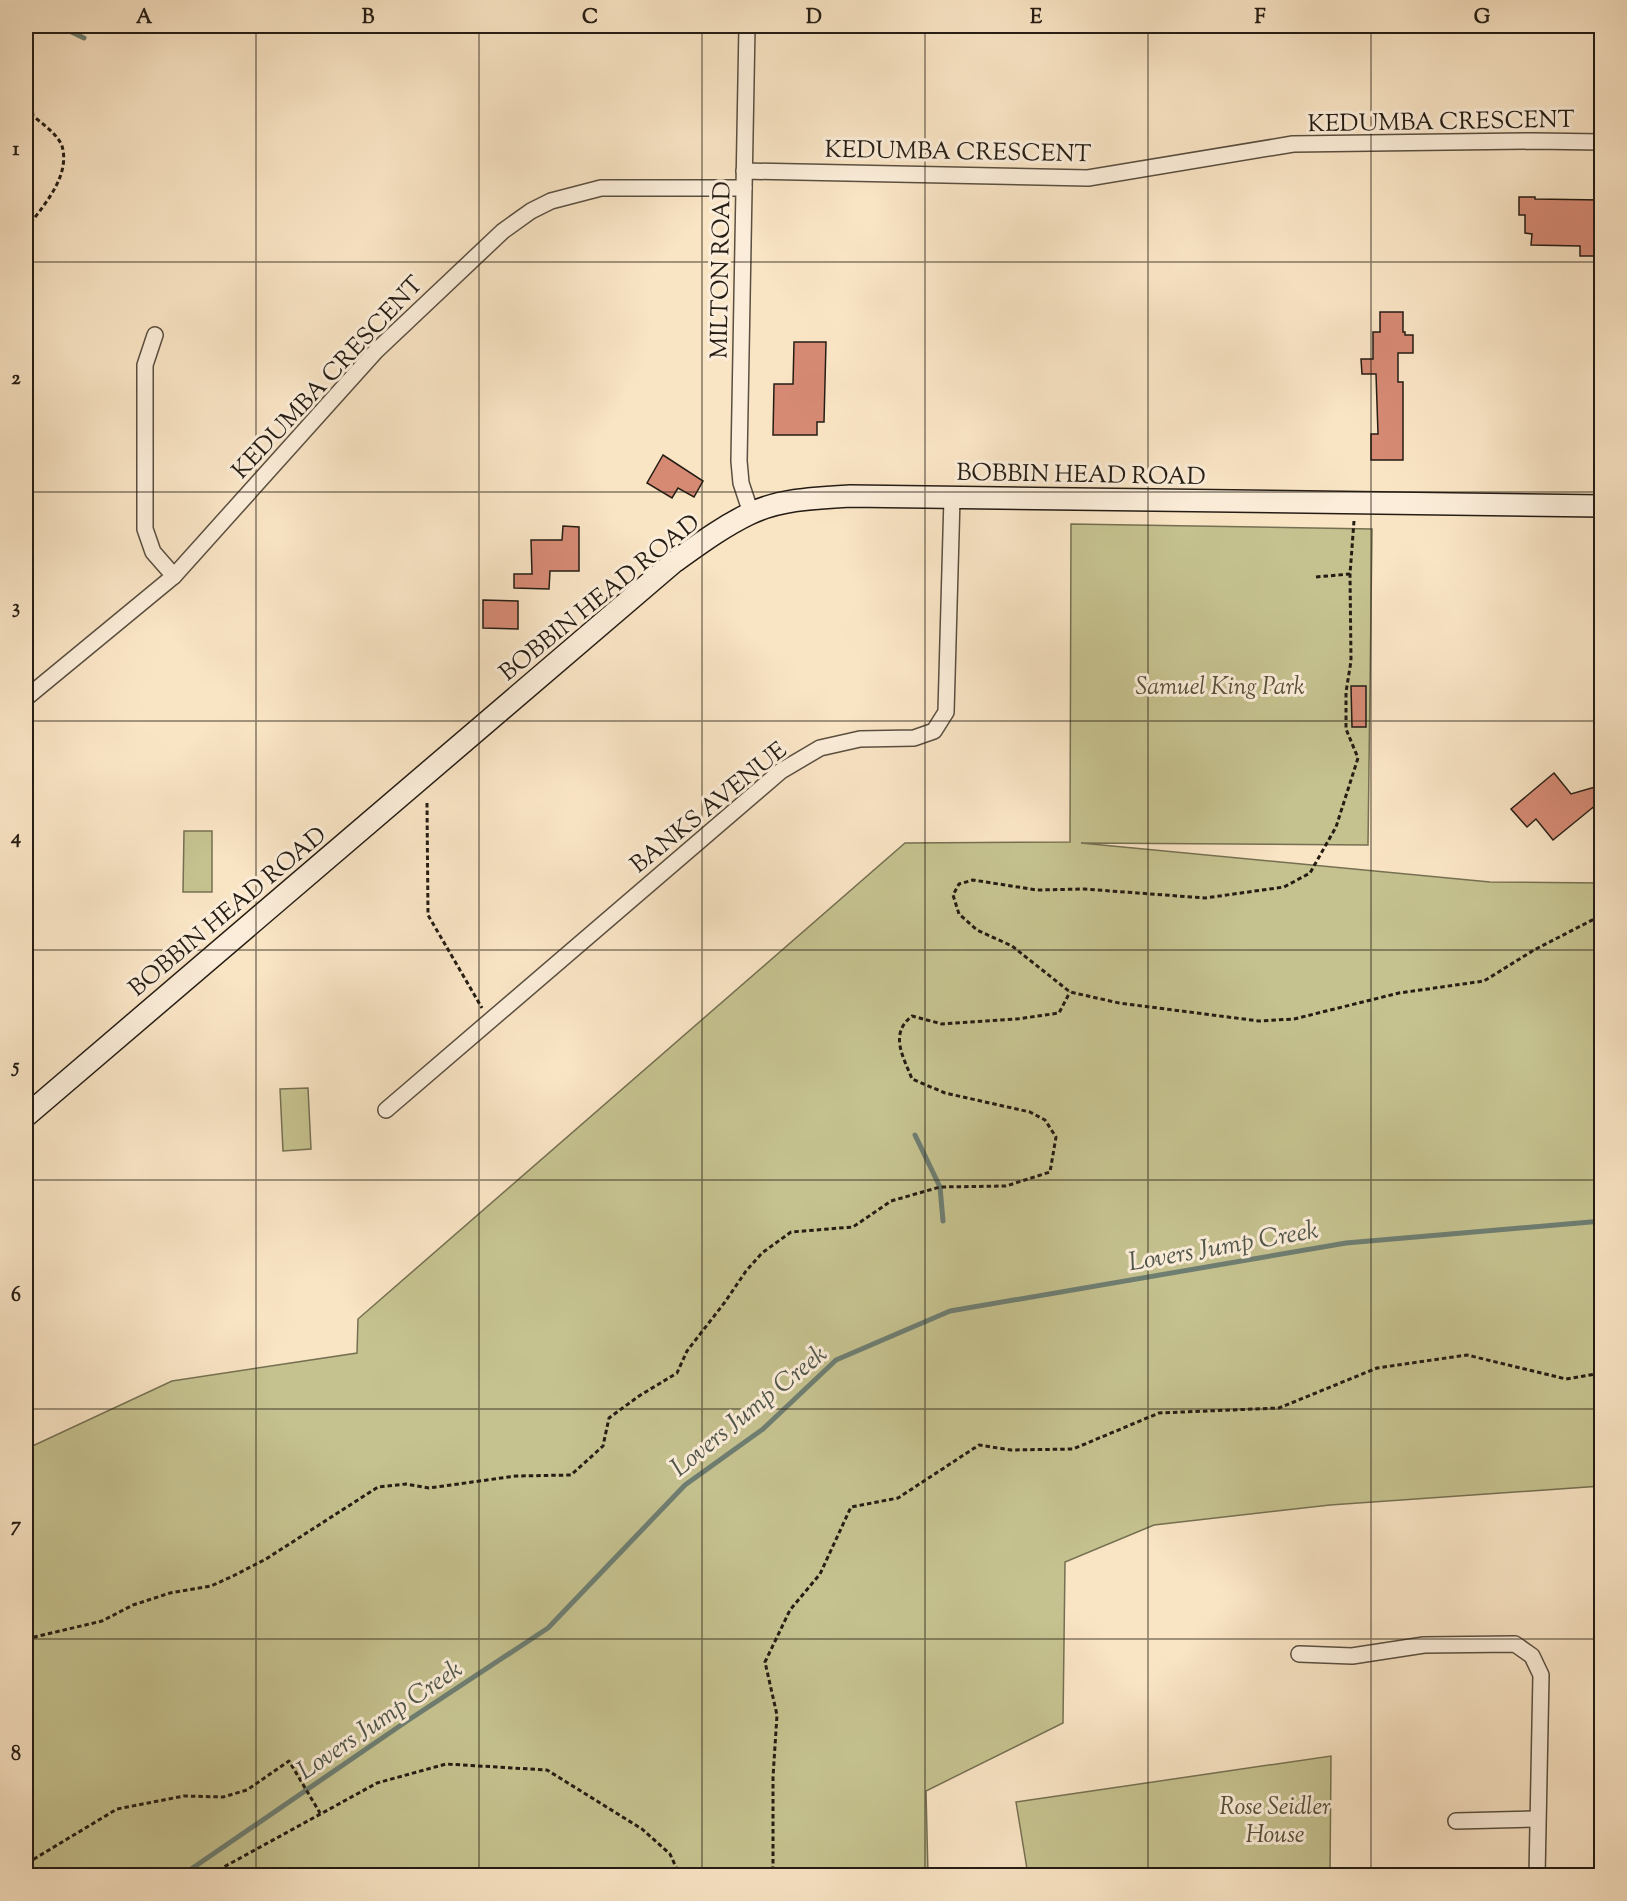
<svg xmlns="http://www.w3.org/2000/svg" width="1627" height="1901" font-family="'Sorts Mill Goudy',serif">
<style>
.green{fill:#c5c28f;stroke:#757052;stroke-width:1.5}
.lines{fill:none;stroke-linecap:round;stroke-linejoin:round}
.stream{stroke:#6e7e72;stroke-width:5}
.building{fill:#d68a74;stroke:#251d14;stroke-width:1.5}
.minor-casing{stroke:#5a4f40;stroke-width:18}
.secondary-casing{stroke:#251d14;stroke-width:24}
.path{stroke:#251d14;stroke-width:3;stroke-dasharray:4.5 3;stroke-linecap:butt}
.minor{stroke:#fbedd9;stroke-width:15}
.secondary{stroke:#fbedd9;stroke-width:21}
.grid{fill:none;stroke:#251d14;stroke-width:1.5;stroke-opacity:0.55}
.labels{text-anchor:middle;stroke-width:6;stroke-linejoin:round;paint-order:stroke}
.street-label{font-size:24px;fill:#251d14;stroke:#fbedd9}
.park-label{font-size:24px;font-style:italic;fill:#554f39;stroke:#fbedd9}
.water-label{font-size:26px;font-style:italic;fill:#4f564b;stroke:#fbedd9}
.neatline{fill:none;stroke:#251d14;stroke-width:2}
.grid-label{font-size:20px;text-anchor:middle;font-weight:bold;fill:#251d14}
</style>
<rect width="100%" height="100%" fill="#f9e4c4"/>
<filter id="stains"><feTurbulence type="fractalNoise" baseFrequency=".00333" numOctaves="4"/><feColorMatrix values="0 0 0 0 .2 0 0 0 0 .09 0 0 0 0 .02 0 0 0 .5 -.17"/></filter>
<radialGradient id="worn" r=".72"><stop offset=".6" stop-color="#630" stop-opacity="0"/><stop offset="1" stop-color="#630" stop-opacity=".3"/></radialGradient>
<!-- green -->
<g class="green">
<polygon points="1071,524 1372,529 1368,845 1081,843 1490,882 1601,883 1601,1486 1330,1505 1154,1525 1065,1562 1063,1723 926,1791 928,1875 26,1875 26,1449 172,1381 357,1353 358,1319 905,843 1070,842"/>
<polygon points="184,831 212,831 212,892 183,892"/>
<polygon points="308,1088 311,1149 283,1151 280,1089"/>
<polygon points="1331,1756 1330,1875 1028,1875 1016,1802"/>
</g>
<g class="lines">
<!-- stream -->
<g class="stream">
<polyline points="59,26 84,38"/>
<polyline points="915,1135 940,1187 943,1221"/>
<polyline points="181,1876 407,1721 548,1628 685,1485 763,1429 836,1360 950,1311 1346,1243 1602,1221"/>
</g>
</g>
<!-- building -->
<g class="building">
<polygon points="1519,197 1535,197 1535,199 1602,200 1602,256 1580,256 1580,246 1531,245 1532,234 1525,233 1525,215 1519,215"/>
<polygon points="1380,312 1403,312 1403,332 1405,332 1405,335 1413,335 1413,353 1398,353 1398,382 1403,382 1403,460 1371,460 1371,434 1378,434 1376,374 1362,374 1361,359 1373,359 1373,332 1380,332"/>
<polygon points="794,342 826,342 824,422 817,422 817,435 773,435 774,384 793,384"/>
<polygon points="663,455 703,481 694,497 678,488 672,498 647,483"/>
<polygon points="563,526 579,527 579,571 550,571 549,589 514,588 514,574 532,574 531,540 562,540"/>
<polygon points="483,600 518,601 518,629 483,628"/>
<polygon points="1351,686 1366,686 1366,727 1352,727"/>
<polygon points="1554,773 1571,794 1602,785 1602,800 1553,840 1536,819 1527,827 1511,809"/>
</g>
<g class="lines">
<defs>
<g id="minor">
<polyline points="747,26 739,461 741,483 751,513"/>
<polyline points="744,171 1088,178 1293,144 1534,141 1602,142"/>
<polyline points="155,335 145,365 145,529 153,552 174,576"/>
<polyline points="26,698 174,576 376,351 503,231 531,211 551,201 601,188 744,188"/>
<polyline points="386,1110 781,771 820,748 860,739 914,738 934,731 946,712 952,498"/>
<polyline points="1299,1654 1352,1656 1424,1645 1515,1644 1532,1656 1541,1675 1537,1876"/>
<polyline points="1456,1821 1537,1819"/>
</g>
<path id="secondary" d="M 26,1116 L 674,562 C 698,545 722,527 749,514 C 780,499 817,498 850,496 L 1602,506"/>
</defs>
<!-- minor casing -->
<use href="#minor" class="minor-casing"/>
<!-- secondary casing -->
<use href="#secondary" class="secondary-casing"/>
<!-- path -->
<g class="path">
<path d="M 26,229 C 42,207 71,177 62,146 C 58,135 42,123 33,116 L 29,81 L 29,31 L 32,26"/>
<polyline points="1354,521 1350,574 1351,661 1346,692 1346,729 1358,758 1336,827 1310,873 1284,887 1205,898 1084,889 1037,890 973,880 959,884 953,895 959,914 977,930 1012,946 1070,992 1119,1003 1259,1021 1294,1019 1399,993 1484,981 1534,950 1602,915"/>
<polyline points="1316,577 1350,574"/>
<polyline points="427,803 428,915 482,1008"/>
<path d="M 26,1639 L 102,1621 L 133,1605 L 170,1593 L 211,1586 L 233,1576 L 266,1559 L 378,1487 L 406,1484 L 429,1488 L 516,1476 L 571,1475 L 603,1446 L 609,1418 L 639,1396 L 677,1373 L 687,1351 L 725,1302 L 746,1271 L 762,1253 L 791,1232 L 853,1227 L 891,1201 L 940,1187 L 1006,1186 L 1050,1172 L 1056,1137 L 1045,1120 L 1030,1112 L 945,1093 L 912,1079 C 903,1056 889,1034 912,1016 L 942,1024 L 1017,1019 L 1059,1013 L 1070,992"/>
<polyline points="26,1859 34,1859 117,1809 184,1796 223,1797 247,1790 289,1761 320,1813"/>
<polyline points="213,1876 222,1868 377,1783 446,1764 547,1770 642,1829 670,1854 680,1876"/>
<polyline points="766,1876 773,1867 773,1777 777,1715 765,1662 790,1610 820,1574 851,1507 898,1498 979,1445 1011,1450 1073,1449 1159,1413 1279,1408 1377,1368 1467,1355 1566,1379 1602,1373"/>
</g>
<!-- minor -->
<use href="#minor" class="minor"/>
<!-- secondary -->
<use href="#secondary" class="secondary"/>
</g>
<!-- grid -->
<path class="grid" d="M 256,26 L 256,1876M 479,26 L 479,1876M 702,26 L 702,1876M 925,26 L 925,1876M 1148,26 L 1148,1876M 1371,26 L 1371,1876M 26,262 L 1602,262M 26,492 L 1602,492M 26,721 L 1602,721M 26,950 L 1602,950M 26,1180 L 1602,1180M 26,1409 L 1602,1409M 26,1639 L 1602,1639"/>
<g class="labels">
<!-- street labels -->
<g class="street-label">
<text transform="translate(1441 121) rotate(-1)" y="8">KEDUMBA CRESCENT</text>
<text transform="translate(958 151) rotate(1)" y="8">KEDUMBA CRESCENT</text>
<text transform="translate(720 270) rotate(-89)" y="8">MILTON ROAD</text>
<text transform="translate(327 377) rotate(-47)" y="8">KEDUMBA CRESCENT</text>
<text transform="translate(1081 474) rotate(1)" y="8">BOBBIN HEAD ROAD</text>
<text transform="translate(599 597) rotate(-39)" y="8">BOBBIN HEAD ROAD</text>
<text transform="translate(708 807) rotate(-39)" y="8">BANKS AVENUE</text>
<text transform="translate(227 911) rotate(-40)" y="8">BOBBIN HEAD ROAD</text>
</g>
<!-- park labels -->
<g class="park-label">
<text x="1220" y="694">Samuel King Park</text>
<text x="1275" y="1814">Rose Seidler<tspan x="1275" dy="28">House</tspan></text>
</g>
<!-- water labels -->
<g class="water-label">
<text transform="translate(1223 1245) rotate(-10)" y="9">Lovers Jump Creek</text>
<text transform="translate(748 1410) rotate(-39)" y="9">Lovers Jump Creek</text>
<text transform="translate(379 1719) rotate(-34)" y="9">Lovers Jump Creek</text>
</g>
</g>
<!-- margin -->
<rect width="1627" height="1901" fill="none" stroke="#f9e4c4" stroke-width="66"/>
<rect x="33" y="33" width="1561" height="1835" class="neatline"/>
<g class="grid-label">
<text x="144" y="23">A</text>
<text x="368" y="23">B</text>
<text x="590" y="23">C</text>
<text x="814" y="23">D</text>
<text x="1036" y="23">E</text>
<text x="1260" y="23">F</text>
<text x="1482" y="23">G</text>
<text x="16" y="155">1</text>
<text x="16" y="384">2</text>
<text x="16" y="613">3</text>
<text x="16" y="843">4</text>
<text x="16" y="1072">5</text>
<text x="16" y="1301">6</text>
<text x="16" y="1531">7</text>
<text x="16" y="1760">8</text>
</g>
<rect width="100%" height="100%" filter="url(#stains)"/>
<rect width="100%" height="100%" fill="url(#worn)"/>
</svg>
